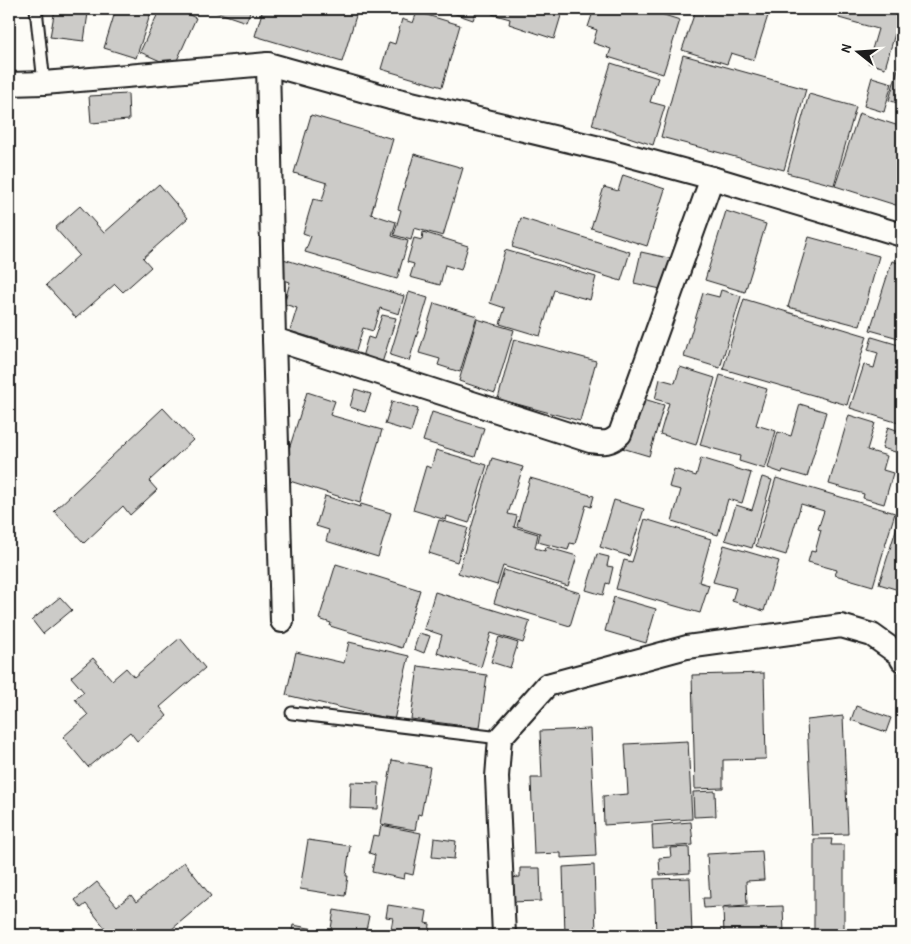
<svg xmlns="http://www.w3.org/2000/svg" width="911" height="944" font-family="'Patrick Hand',sans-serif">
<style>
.building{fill:#cccbc8;stroke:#1c1c1c}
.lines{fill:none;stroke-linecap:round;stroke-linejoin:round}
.service-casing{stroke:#1c1c1c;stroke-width:15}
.minor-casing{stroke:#1c1c1c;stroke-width:26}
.service{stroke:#fdfcf7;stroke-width:11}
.minor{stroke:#fdfcf7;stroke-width:22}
</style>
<rect width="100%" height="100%" fill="#fdfcf7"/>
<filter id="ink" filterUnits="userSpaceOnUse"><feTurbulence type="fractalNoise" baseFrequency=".02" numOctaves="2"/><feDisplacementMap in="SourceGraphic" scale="10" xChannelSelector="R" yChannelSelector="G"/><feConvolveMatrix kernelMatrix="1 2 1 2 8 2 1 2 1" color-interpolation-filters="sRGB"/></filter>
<g filter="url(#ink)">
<!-- building -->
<g class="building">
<polygon points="55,9 88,13 84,41 50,37"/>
<polygon points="116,9 152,9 136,58 104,48"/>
<polygon points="160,9 176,9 196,18 174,67 140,52"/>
<polygon points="208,9 251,9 246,22"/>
<polygon points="263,9 358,9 342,62 255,36"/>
<polygon points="444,9 477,9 473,20 444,10"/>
<polygon points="494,9 563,9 554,39 509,24 510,19 492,14"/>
<polygon points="594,9 645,9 680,20 663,74 608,57 611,49 593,43 597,30 588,27"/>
<polygon points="696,9 770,9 754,60 731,53 727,64 682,50"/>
<polygon points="842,9 886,9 901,13 885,68 868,63 878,29 839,18"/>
<polygon points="417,12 460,25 442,87 381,69 389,42 395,44 402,19 413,23"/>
<polygon points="683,55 806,89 784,170 661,137"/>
<polygon points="902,55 902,105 889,100"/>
<polygon points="611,63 658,78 650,102 665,106 653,145 592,125"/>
<polygon points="872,77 892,83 884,112 864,106"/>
<polygon points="128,94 129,120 91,123 89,96"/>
<polygon points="809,94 856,107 834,185 787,173"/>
<polygon points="859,113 902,127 902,207 835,186"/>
<polygon points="311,115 393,139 371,214 396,222 392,236 408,241 397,279 305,252 311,236 303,233 313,199 322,201 327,183 294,173"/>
<polygon points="414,154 463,168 443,236 414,228 411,240 394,235 401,210 398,209"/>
<polygon points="623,175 665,189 647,246 591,228 604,187 618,191"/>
<polygon points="159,184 188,218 143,258 151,267 123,292 115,284 76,318 46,285 79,255 55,228 80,206 104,233"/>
<polygon points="726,211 766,224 745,292 705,280"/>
<polygon points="521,218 630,252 621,281 512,247"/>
<polygon points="423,232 468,246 461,270 445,265 440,285 410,277 414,264 407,262 414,238 422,240"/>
<polygon points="809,237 879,256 860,326 788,307"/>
<polygon points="505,250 596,277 590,300 554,290 540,336 500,324 505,308 490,303"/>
<polygon points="641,252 673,259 665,290 634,283"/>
<polygon points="280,258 404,296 399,314 380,308 373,331 363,328 356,351 290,331 297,308 284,304 290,282 275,277"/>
<polygon points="892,261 902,264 902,339 870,330"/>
<polygon points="721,290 741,296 720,368 684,357 703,293 719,297"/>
<polygon points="409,292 428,298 409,361 390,355"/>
<polygon points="744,299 867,336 847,405 723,369"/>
<polygon points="434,303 477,316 460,372 438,365 440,359 419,353"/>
<polygon points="382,315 396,318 382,363 362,357 368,337 374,339"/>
<polygon points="477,319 514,330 495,393 459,381"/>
<polygon points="872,337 902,346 902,424 850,408 864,365 874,368 878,353 868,350"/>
<polygon points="514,339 596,361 580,421 498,399"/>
<polygon points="680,367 715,378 696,445 660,434 669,403 655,399 660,379 675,383"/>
<polygon points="720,375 767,389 756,425 776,431 765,469 739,461 740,456 700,445"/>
<polygon points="355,389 371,394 365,412 350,407"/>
<polygon points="307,392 335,401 330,415 382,430 360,503 280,478"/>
<polygon points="637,397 664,405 649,456 622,448"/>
<polygon points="392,401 418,409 411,432 385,424"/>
<polygon points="800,404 826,412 807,477 783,470 782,473 768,468 778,432 791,436"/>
<polygon points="163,408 193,440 149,481 157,490 130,515 123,506 84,543 54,511"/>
<polygon points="432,412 484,428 475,457 423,441"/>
<polygon points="849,415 875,423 867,450 887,456 883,470 893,473 884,504 863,498 864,494 829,484"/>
<polygon points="888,427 902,432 902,454 882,448"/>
<polygon points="436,450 487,465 469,523 447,516 446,520 413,510 426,466 431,468"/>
<polygon points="492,458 523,467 508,514 517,516 514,527 538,534 535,548 545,551 546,547 577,556 568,586 503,566 497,585 458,573"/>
<polygon points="701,458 751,473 742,503 728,499 718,535 672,521 681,490 669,487 674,469 696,476"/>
<polygon points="762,477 772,480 752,548 725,540 736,505 752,510"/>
<polygon points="530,478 594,496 591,507 586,505 575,544 570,543 568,550 538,542 540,533 517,526"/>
<polygon points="776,478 895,513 873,586 835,575 837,570 808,562 811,551 815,552 821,530 818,529 824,511 801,504 786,555 756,546"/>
<polygon points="325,496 360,507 361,504 391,513 378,557 326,541 329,530 316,526"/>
<polygon points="614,500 644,509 629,556 600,547"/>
<polygon points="900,517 902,517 902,591 879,584"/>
<polygon points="645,519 711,539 699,582 709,585 700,613 616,589 624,560 632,562"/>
<polygon points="439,520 468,528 457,562 429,553"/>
<polygon points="724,545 779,561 764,611 732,601 736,588 713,582"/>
<polygon points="597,554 609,557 607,566 613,567 609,584 606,583 603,595 586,590"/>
<polygon points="336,564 420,590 402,648 330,626 331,623 319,619"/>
<polygon points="504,570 580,593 570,626 494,603"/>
<polygon points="435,592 530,621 523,643 491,633 481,667 437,653 442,635 424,629"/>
<polygon points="60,597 72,610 43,634 32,620"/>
<polygon points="614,597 656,609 646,643 605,631"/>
<polygon points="419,633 430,636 424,653 414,649"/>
<polygon points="499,637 518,643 510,668 491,662"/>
<polygon points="180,638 205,668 160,707 167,716 137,741 130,732 88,767 63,737 88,715 75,699 84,692 71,677 93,658 112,680 126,668 134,677"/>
<polygon points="349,642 409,656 394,720 286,695 296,652 344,663"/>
<polygon points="418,666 487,675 480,728 411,719"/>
<polygon points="764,673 766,759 723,760 723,788 695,789 692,675"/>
<polygon points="856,706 891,718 886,732 851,720"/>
<polygon points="843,716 848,834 812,835 807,720"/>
<polygon points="590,729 596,856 561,858 561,853 534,854 531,778 542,778 540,731"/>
<polygon points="688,741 692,819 604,825 603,796 628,794 625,744"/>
<polygon points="392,760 430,767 421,815 418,814 415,830 381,824"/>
<polygon points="351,782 379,783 378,809 350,808"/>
<polygon points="715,791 716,816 694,817 693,792"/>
<polygon points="691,822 693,845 653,848 652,825"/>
<polygon points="381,825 421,833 413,875 405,873 404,879 372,872 375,855 369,853 373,835 379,836"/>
<polygon points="434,838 456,841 454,859 432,857"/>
<polygon points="814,839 832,839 831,845 844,845 844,935 814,935"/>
<polygon points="308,840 350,846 346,876 348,876 345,896 300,889"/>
<polygon points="689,847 690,873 660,875 659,858 671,857 670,848"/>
<polygon points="762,851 764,880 746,881 747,905 704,908 703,898 710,898 707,854"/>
<polygon points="184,862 211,896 165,935 166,935 96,935 105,928 86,904 81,908 75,900 97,882 117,906 131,895 136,902"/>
<polygon points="594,865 596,935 565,935 563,867"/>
<polygon points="520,868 540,868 541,901 509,902 508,878 520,877"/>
<polygon points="690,878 692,935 656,935 654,879"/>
<polygon points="388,905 427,911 425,923 430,924 429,935 390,935 393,918 386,917"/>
<polygon points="783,906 784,935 724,935 723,908"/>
<polygon points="334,910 369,916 365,935 330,935"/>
<polygon points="293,925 330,932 329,935 291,935"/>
</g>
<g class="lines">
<defs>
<g id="service">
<polyline points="36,9 44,83"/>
<polyline points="292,713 500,738"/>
</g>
<g id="minor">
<path d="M 268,64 L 274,339 L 590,441 C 604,443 610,444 620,434 L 712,178"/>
<polyline points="9,84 44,83 268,64 390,98 616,152 712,178 902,235"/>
<polyline points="274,339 282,621"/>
<polyline points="504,935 497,777 500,738 547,685 687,647 841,626 872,635 900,655 902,660"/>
</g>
</defs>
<!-- service casing -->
<use href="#service" class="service-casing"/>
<!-- minor casing -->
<use href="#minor" class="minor-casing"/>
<!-- service -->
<use href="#service" class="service"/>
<!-- minor -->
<use href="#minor" class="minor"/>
</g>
</g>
<!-- margin -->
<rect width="911" height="944" fill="none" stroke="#fdfcf7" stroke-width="30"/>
<rect x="15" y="15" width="881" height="914" fill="none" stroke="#1c1c1c" stroke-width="2" filter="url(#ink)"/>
<!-- north arrow -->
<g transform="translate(858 52) rotate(287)" stroke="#fdfcf7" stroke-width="4" paint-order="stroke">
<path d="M0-4L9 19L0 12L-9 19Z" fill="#1c1c1c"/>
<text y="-8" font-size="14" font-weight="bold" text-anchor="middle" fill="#1c1c1c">N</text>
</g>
</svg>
